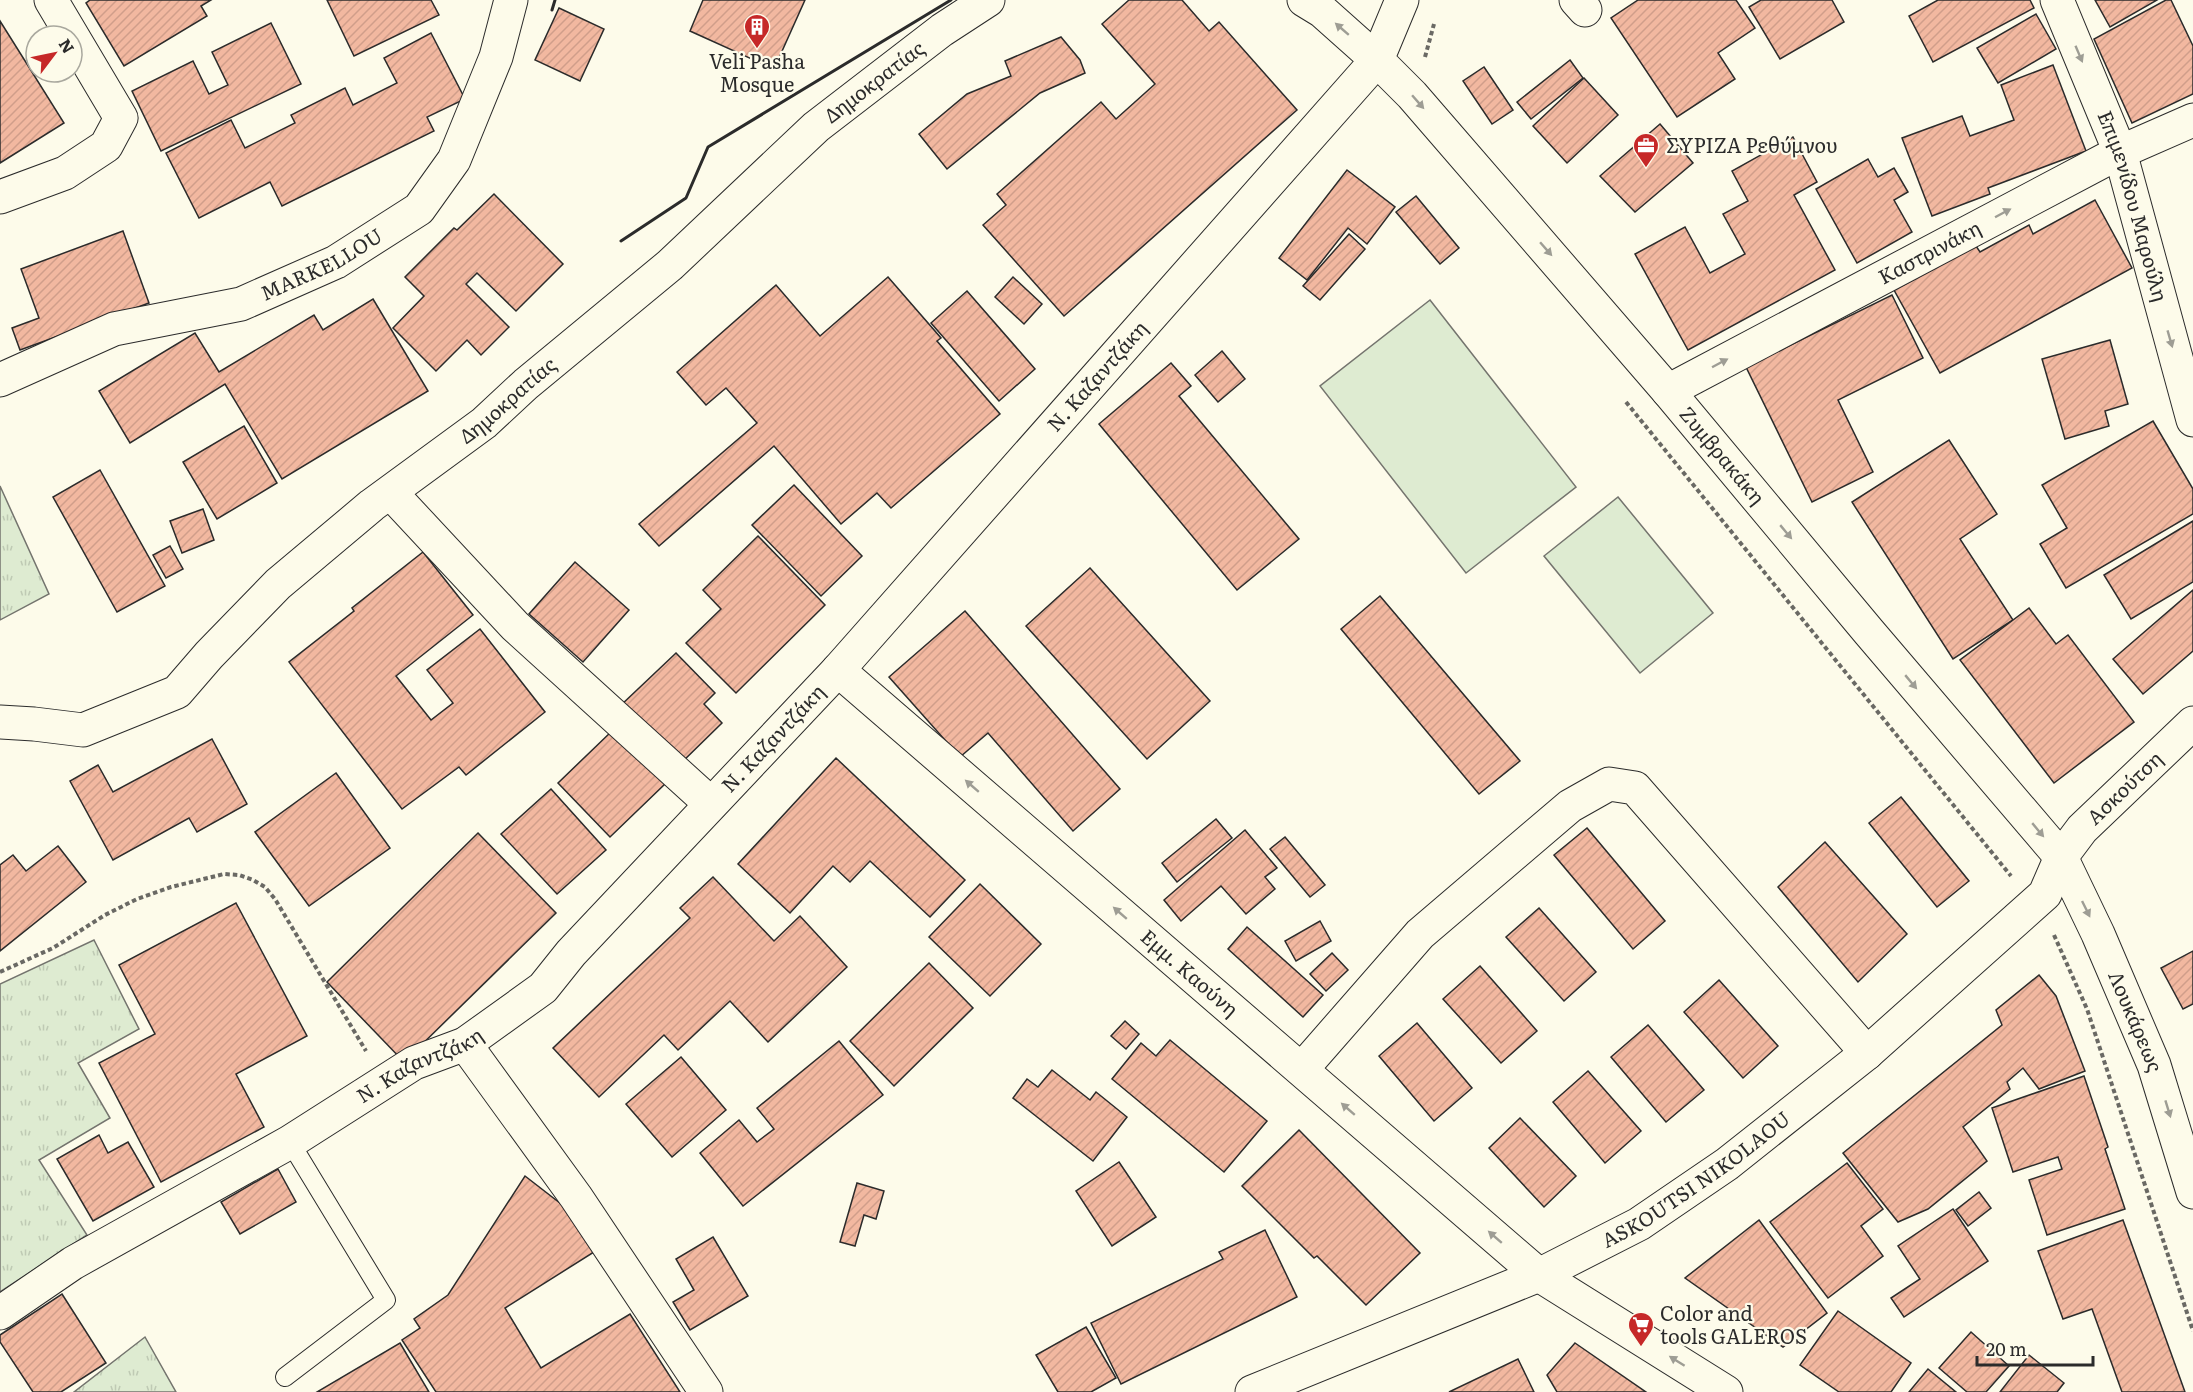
<svg xmlns="http://www.w3.org/2000/svg" width="2193" height="1392" font-family="Literata,serif">
<style>
.grass{fill:url(#grass-tufts);stroke:#74746e;stroke-width:1.5}
.pitch{fill:#deebd1;stroke:#74746e;stroke-width:1.5}
.building{fill:url(#building-hatch);stroke:#2b2b2b;stroke-width:1.5}
.lines{fill:none;stroke-linecap:round;stroke-linejoin:round}
.service-casing{stroke:#2b2b2b;stroke-width:20}
.minor-casing{stroke:#2b2b2b;stroke-width:35}
.tertiary-casing{stroke:#2b2b2b;stroke-width:35}
.primary-casing{stroke:#2b2b2b;stroke-width:35}
.path{stroke:#6a6964;stroke-width:4;stroke-dasharray:4.5 3;stroke-linecap:butt}
.service{stroke:#fdfbea;stroke-width:18}
.minor{stroke:#fdfbea;stroke-width:33}
.tertiary{stroke:#fdfbea;stroke-width:33}
.primary{stroke:#fdfbea;stroke-width:33}
.wall{stroke:#2b2b2b;stroke-width:3}
.oneway{fill:#9e9d94}
.labels{text-anchor:middle;stroke-width:4.5;stroke-linejoin:round;paint-order:stroke}
.poi-label{font-size:20px;fill:#2b2b2b;stroke:#fdfbea;text-anchor:start}
.street-label{font-size:20px;fill:#2b2b2b;stroke:#fdfbea}
</style>
<defs>
<pattern id="grass-tufts" width="24" height="20" patternUnits="userSpaceOnUse" patternTransform="scale(1.5)"><rect width="24" height="20" fill="#deebd1"/><path d="M3 7l-1-3M5 7V3M7 7l1-3M15 17l-1-3M17 17v-4M19 17l1-3" fill="none" stroke="#bfcab4"/></pattern>
<pattern id="building-hatch" width="6" height="6" patternUnits="userSpaceOnUse" patternTransform="scale(1.5)"><rect width="6" height="6" fill="#f2b8a0"/><path d="M-1 1l2-2M0 6l6-6M5 7l2-2" fill="none" stroke="#d09e8a"/></pattern>
</defs>
<rect width="100%" height="100%" fill="#fdfbea"/>
<!-- grass -->
<g class="grass">
<polygon points="0,486 49,594 0,620"/>
<polygon points="94,940 139,1029 78,1063 110,1118 39,1160 87,1235 0,1292 0,984"/>
<polygon points="145,1337 176,1392 74,1392"/>
</g>
<!-- pitch -->
<g class="pitch">
<polygon points="1430,300 1576,487 1466,573 1320,386"/>
<polygon points="1618,497 1713,613 1640,673 1544,556"/>
</g>
<!-- building -->
<g class="building">
<polygon points="90,0 211,0 201,6 207,16 124,66 86,3"/>
<polygon points="327,0 431,0 439,15 354,56"/>
<polygon points="703,0 805,0 774,69 690,31"/>
<polygon points="1129,0 1182,0 1209,31 1219,22 1297,110 1064,316 983,225 1006,205 997,194 1101,102 1116,119 1155,84 1102,24"/>
<polygon points="1638,0 1736,0 1755,28 1718,53 1735,79 1677,117 1611,18"/>
<polygon points="1761,0 1832,0 1844,22 1780,59 1749,7"/>
<polygon points="1938,0 2030,0 2034,8 1933,62 1909,16"/>
<polygon points="2095,0 2157,0 2110,27"/>
<polygon points="2166,0 2171,0 2193,46 2193,94 2132,123 2094,39"/>
<polygon points="559,8 604,29 580,81 535,60"/>
<polygon points="2036,14 2056,49 1998,83 1977,48"/>
<polygon points="0,21 64,123 0,163"/>
<polygon points="271,23 301,84 161,151 132,91 193,61 209,94 228,85 212,52"/>
<polygon points="431,33 465,99 427,117 434,131 282,206 270,182 199,218 166,153 231,120 245,148 295,123 291,115 345,88 353,105 397,83 384,58"/>
<polygon points="1061,37 1080,60 1085,73 1040,93 947,169 919,134 967,94 1011,76 1005,61"/>
<polygon points="1570,60 1583,78 1531,119 1517,102"/>
<polygon points="2053,65 2086,151 1988,188 1990,194 1932,216 1902,138 1962,116 1970,136 2014,120 2001,85"/>
<polygon points="1484,67 1513,110 1492,124 1463,81"/>
<polygon points="1584,78 1618,115 1567,163 1533,126"/>
<polygon points="1660,124 1693,163 1635,212 1600,176"/>
<polygon points="1793,137 1817,182 1794,195 1835,270 1688,350 1635,254 1685,227 1710,273 1745,254 1723,214 1748,201 1732,171"/>
<polygon points="1868,159 1878,177 1894,168 1908,192 1894,200 1912,232 1857,263 1816,189"/>
<polygon points="1347,170 1395,207 1367,244 1348,228 1307,280 1279,258"/>
<polygon points="494,194 563,264 516,311 477,273 466,284 509,327 481,355 467,340 436,371 393,328 424,296 405,277 454,228 457,230"/>
<polygon points="1416,196 1459,248 1440,264 1396,212"/>
<polygon points="2095,200 2132,268 1940,373 1894,290 1976,246 1980,252 2029,225 2033,234"/>
<polygon points="123,231 149,303 20,350 12,328 39,318 21,269"/>
<polygon points="1349,234 1365,249 1320,300 1303,286"/>
<polygon points="888,277 941,338 937,341 1000,414 891,508 877,493 841,524 774,446 659,546 639,524 757,423 726,388 706,405 677,372 776,285 820,336"/>
<polygon points="1013,277 1042,304 1024,324 995,297"/>
<polygon points="967,291 1035,369 999,401 931,323"/>
<polygon points="1892,295 1923,358 1838,400 1873,472 1812,502 1746,367"/>
<polygon points="373,299 428,391 282,479 225,384 130,443 99,391 195,333 219,372 314,315 323,330"/>
<polygon points="2110,340 2128,404 2105,411 2109,426 2065,439 2042,359"/>
<polygon points="1222,351 1245,379 1218,402 1195,375"/>
<polygon points="1171,363 1191,386 1179,396 1299,539 1237,590 1099,424"/>
<polygon points="2153,421 2193,489 2193,514 2066,588 2040,544 2067,528 2042,485"/>
<polygon points="244,426 277,483 217,519 183,462"/>
<polygon points="1949,440 1997,514 1960,539 2013,620 1953,659 1852,502"/>
<polygon points="100,470 165,586 117,612 53,497"/>
<polygon points="794,485 862,556 821,596 752,525"/>
<polygon points="203,509 214,540 182,553 170,521"/>
<polygon points="2193,521 2193,582 2131,619 2104,575"/>
<polygon points="758,536 825,605 736,693 686,643 721,609 703,590"/>
<polygon points="170,546 183,569 166,578 153,555"/>
<polygon points="423,552 473,615 396,676 431,720 453,703 427,670 480,629 545,712 466,775 459,767 402,809 289,662 354,611 352,608"/>
<polygon points="575,562 629,610 583,662 529,614"/>
<polygon points="1090,568 1210,701 1147,759 1026,626"/>
<polygon points="2193,590 2193,651 2143,694 2113,659"/>
<polygon points="1380,596 1520,761 1479,794 1341,629"/>
<polygon points="2029,608 2056,644 2068,635 2134,722 2054,783 1960,660"/>
<polygon points="965,611 1120,789 1073,831 988,733 960,757 889,677"/>
<polygon points="676,653 715,693 704,704 722,723 677,767 619,707"/>
<polygon points="613,730 665,784 610,837 558,783"/>
<polygon points="212,739 247,804 197,832 189,818 113,860 70,781 98,765 113,792"/>
<polygon points="836,758 965,880 930,917 870,861 850,882 833,866 790,913 738,864"/>
<polygon points="336,773 390,848 309,906 255,832"/>
<polygon points="551,789 606,850 557,894 501,834"/>
<polygon points="1901,797 1969,881 1937,907 1869,823"/>
<polygon points="1216,819 1232,838 1177,882 1162,863"/>
<polygon points="1587,828 1665,921 1633,949 1554,855"/>
<polygon points="1245,830 1277,868 1265,877 1275,889 1246,914 1221,886 1181,921 1164,900"/>
<polygon points="478,833 556,913 404,1062 327,982"/>
<polygon points="1285,837 1325,885 1310,897 1270,849"/>
<polygon points="1825,842 1907,934 1858,982 1778,887"/>
<polygon points="58,846 86,882 0,951 0,865 13,855 26,871"/>
<polygon points="713,877 774,941 800,916 847,967 768,1042 730,1001 678,1050 664,1035 599,1097 553,1048 690,918 680,908"/>
<polygon points="980,884 1041,944 990,996 929,937"/>
<polygon points="236,903 307,1036 236,1074 264,1127 161,1182 99,1063 155,1034 119,965"/>
<polygon points="1539,908 1596,972 1564,1001 1506,937"/>
<polygon points="1320,921 1331,941 1296,961 1285,941"/>
<polygon points="1247,927 1323,995 1303,1017 1228,949"/>
<polygon points="2193,951 2193,1004 2183,1009 2161,968"/>
<polygon points="1332,953 1348,970 1326,991 1310,974"/>
<polygon points="929,963 973,1008 894,1086 850,1041"/>
<polygon points="1480,966 1537,1031 1501,1063 1443,999"/>
<polygon points="2039,975 2056,996 2085,1071 2039,1089 2023,1068 2007,1082 2010,1089 1963,1127 1987,1161 1928,1209 1898,1222 1843,1153 2002,1025 1996,1010"/>
<polygon points="1719,980 1778,1046 1743,1078 1684,1012"/>
<polygon points="1125,1021 1139,1034 1126,1049 1111,1036"/>
<polygon points="1417,1023 1472,1088 1434,1121 1379,1056"/>
<polygon points="1648,1025 1704,1090 1666,1122 1611,1057"/>
<polygon points="1170,1040 1267,1121 1224,1172 1112,1079 1141,1043 1156,1056"/>
<polygon points="839,1041 883,1095 743,1206 700,1153 739,1120 757,1142 774,1129 757,1108"/>
<polygon points="681,1057 726,1110 672,1157 626,1104"/>
<polygon points="1052,1070 1090,1100 1096,1092 1127,1117 1093,1161 1013,1098 1027,1079 1038,1087"/>
<polygon points="1588,1071 1641,1131 1605,1163 1553,1102"/>
<polygon points="2084,1076 2108,1147 2105,1149 2125,1209 2047,1235 2029,1180 2062,1169 2058,1157 2013,1172 1992,1108"/>
<polygon points="1520,1118 1576,1176 1544,1207 1489,1148"/>
<polygon points="1299,1130 1420,1253 1366,1305 1317,1256 1314,1258 1242,1186"/>
<polygon points="99,1135 108,1153 128,1142 154,1187 93,1221 57,1159"/>
<polygon points="1119,1162 1156,1217 1112,1246 1076,1191"/>
<polygon points="1847,1163 1883,1209 1861,1226 1883,1256 1828,1298 1770,1222"/>
<polygon points="278,1169 296,1202 240,1234 221,1202"/>
<polygon points="525,1176 565,1207 594,1252 505,1308 541,1368 630,1314 680,1392 436,1392 402,1340 420,1328 414,1319 448,1295"/>
<polygon points="857,1183 884,1191 876,1219 864,1215 855,1246 840,1242"/>
<polygon points="1979,1192 1991,1208 1968,1226 1956,1210"/>
<polygon points="1953,1209 1988,1261 1904,1317 1891,1298 1920,1279 1898,1246"/>
<polygon points="1759,1220 1827,1313 1783,1347 1685,1278"/>
<polygon points="2123,1220 2185,1392 2122,1392 2092,1309 2063,1319 2038,1251"/>
<polygon points="1265,1230 1297,1297 1121,1384 1091,1323 1223,1259 1219,1252"/>
<polygon points="713,1237 748,1296 690,1330 673,1302 694,1290 676,1259"/>
<polygon points="62,1294 106,1363 61,1392 33,1392 0,1342 0,1335"/>
<polygon points="1838,1311 1911,1363 1891,1392 1839,1392 1800,1365"/>
<polygon points="1086,1327 1116,1378 1091,1392 1058,1392 1036,1355"/>
<polygon points="1971,1332 2009,1366 1986,1392 1967,1392 1939,1368"/>
<polygon points="400,1343 429,1392 317,1392"/>
<polygon points="1575,1343 1646,1392 1557,1392 1547,1375"/>
<polygon points="2029,1355 2064,1383 2057,1392 2000,1392"/>
<polygon points="1518,1359 1534,1392 1449,1392"/>
<polygon points="1928,1369 1956,1392 1909,1392"/>
</g>
<g class="lines">
<defs>
<polyline id="service" points="285,1377 386,1300 290,1142"/>
<g id="minor">
<polyline points="1304,0 1322,11 1377,60"/>
<polyline points="1576,0 1585,10"/>
<path id="s1" d="M 2057,0 L 2120,152 L 2193,420"/>
<polyline points="0,197 65,173 106,146 121,118 51,0"/>
<polyline points="391,493 515,626 711,804"/>
<path id="s2" d="M 838,670 L 1539,1275 L 1726,1392"/>
<polyline points="465,1044 576,1197 706,1392"/>
<polyline points="1302,1069 1420,934 1570,806 1609,784 1635,788 1867,1053"/>
<path id="s3" d="M 1252,1392 L 1539,1275 L 1639,1224 L 1727,1164 L 1867,1053 L 2045,894 L 2061,857"/>
</g>
<g id="tertiary">
<path id="s4" d="M 0,380 L 114,329 L 241,304 L 336,262 L 419,209 L 454,160 L 496,57 L 511,0"/>
<path id="s5" d="M 1668,391 L 2120,152 L 2193,120"/>
<path id="s6" d="M 0,722 L 34,724 L 83,730 L 177,692 L 209,655 L 278,584 L 372,505 L 484,423 L 526,384 L 670,265 L 816,127 L 942,30 L 988,0"/>
<path id="s7" d="M 2061,857 L 2082,829 L 2193,723"/>
<path id="s8" d="M 0,1313 L 73,1263 L 290,1142 L 414,1063 L 465,1044 L 543,988 L 571,953 L 838,670 L 1377,60"/>
</g>
<g id="primary">
<path id="s9" d="M 1402,0 L 1377,60 L 1412,95 L 1668,391 L 1869,632 L 2061,857 L 2098,934 L 2154,1065 L 2193,1192"/>
</g>
</defs>
<!-- service casing -->
<use href="#service" class="service-casing"/>
<!-- minor casing -->
<use href="#minor" class="minor-casing"/>
<!-- tertiary casing -->
<use href="#tertiary" class="tertiary-casing"/>
<!-- primary casing -->
<use href="#primary" class="primary-casing"/>
<!-- path -->
<g class="path">
<polyline points="1425,57 1434,24"/>
<polyline points="1626,402 2011,876"/>
<polyline points="2054,935 2087,1009 2193,1331"/>
<polyline points="0,972 53,948 105,915 137,899 171,887 224,874 239,875 253,880 265,887 275,899 366,1051"/>
</g>
<!-- service -->
<use href="#service" class="service"/>
<!-- minor -->
<use href="#minor" class="minor"/>
<!-- tertiary -->
<use href="#tertiary" class="tertiary"/>
<!-- primary -->
<use href="#primary" class="primary"/>
<!-- wall -->
<g class="wall">
<polyline points="552,10 555,0"/>
<polyline points="621,241 686,198 708,147 951,0"/>
</g>
</g>
<!-- one-way arrows -->
<defs><path id="oneway-solid" d="M-6-.8H1V-3.2L6.5 0L1 3.2V.8H-6Z" transform="scale(1.5)"/></defs>
<g class="oneway">
<use href="#oneway-solid" transform="translate(1342 29) rotate(-139)"/>
<use href="#oneway-solid" transform="translate(2079 54) rotate(67)"/>
<use href="#oneway-solid" transform="translate(1418 102) rotate(49)"/>
<use href="#oneway-solid" transform="translate(2003 213) rotate(-28)"/>
<use href="#oneway-solid" transform="translate(1546 249) rotate(49)"/>
<use href="#oneway-solid" transform="translate(2170 339) rotate(74)"/>
<use href="#oneway-solid" transform="translate(1720 363) rotate(-28)"/>
<use href="#oneway-solid" transform="translate(1786 532) rotate(50)"/>
<use href="#oneway-solid" transform="translate(1911 682) rotate(50)"/>
<use href="#oneway-solid" transform="translate(972 786) rotate(-139)"/>
<use href="#oneway-solid" transform="translate(2038 830) rotate(50)"/>
<use href="#oneway-solid" transform="translate(2086 909) rotate(64)"/>
<use href="#oneway-solid" transform="translate(1120 913) rotate(-139)"/>
<use href="#oneway-solid" transform="translate(1348 1109) rotate(-139)"/>
<use href="#oneway-solid" transform="translate(2168 1109) rotate(73)"/>
<use href="#oneway-solid" transform="translate(1495 1237) rotate(-139)"/>
<use href="#oneway-solid" transform="translate(1677 1361) rotate(-148)"/>
</g>
<!-- icons -->
<defs>
<symbol id="building-pin" viewBox="-11 -11 22 30"><path d="M0 17L-7.5 6A9.5 9.5 0 1 1 7.5 6Z" fill="#c62828" stroke="#fdfbea"/><path d="M-4-6H4V6H1V3H-1V6H-4ZM-2.5-4.3h1.7v1.8h-1.7ZM.8-4.3h1.7v1.8H.8ZM-2.5-1h1.7V.8h-1.7ZM.8-1h1.7V.8H.8Z" fill="#fff"/></symbol>
<symbol id="office-pin" viewBox="-11 -11 22 30"><path d="M0 17L-7.5 6A9.5 9.5 0 1 1 7.5 6Z" fill="#c62828" stroke="#fdfbea"/><path d="M-6-3h4V-5.5h4V-3h4V5H-6ZM-1-4.5V-3h2v-1.5ZM-6 0V1H6V0Z" fill="#fff"/></symbol>
<symbol id="supermarket-pin" viewBox="-11 -11 22 30"><path d="M0 17L-7.5 6A9.5 9.5 0 1 1 7.5 6Z" fill="#c62828" stroke="#fdfbea"/><path d="M-6-5.5h2.5l.6 2H6L4.5 2H-2.5L-4.4-4H-6ZM-1.5 3.2a1.3 1.3 0 1 0 .1 0ZM3 3.2a1.3 1.3 0 1 0 .1 0Z" fill="#fff"/></symbol>
</defs>
<g fill-rule="evenodd">
<use href="#building-pin" x="742" y="12" width="30" height="40"/>
<use href="#office-pin" x="1631" y="131" width="30" height="40"/>
<use href="#supermarket-pin" x="1626" y="1310" width="30" height="40"/>
</g>
<g class="labels">
<!-- poi labels -->
<g class="poi-label">
<text x="757" y="69" text-anchor="middle">Veli Pasha<tspan x="757" dy="23">Mosque</tspan></text>
<text x="1666" y="153">ΣΥΡΙΖΑ Ρεθύμνου</text>
<text x="1660" y="1321">Color and<tspan x="1660" dy="23">tools GALEROS</tspan></text>
</g>
<!-- street labels -->
<g class="street-label">
<text dy="7" stroke="none"><textPath href="#s6" startOffset="1113">Δημοκρατίας</textPath></text>
<text dy="7" stroke="none"><textPath href="#s1" startOffset="220">Επιμενίδου Μαρούλη</textPath></text>
<text dy="7" stroke="none"><textPath href="#s5" startOffset="296">Καστρινάκη</textPath></text>
<text dy="7" stroke="none"><textPath href="#s4" startOffset="344">MARKELLOU</textPath></text>
<text dy="7" stroke="none"><textPath href="#s8" startOffset="1460">Ν. Καζαντζάκη</textPath></text>
<text dy="7" stroke="none"><textPath href="#s6" startOffset="627">Δημοκρατίας</textPath></text>
<text dy="7" stroke="none"><textPath href="#s9" startOffset="590">Ζυμβρακάκη</textPath></text>
<text dy="7" stroke="none"><textPath href="#s8" startOffset="974">Ν. Καζαντζάκη</textPath></text>
<text dy="7" stroke="none"><textPath href="#s7" startOffset="94">Ασκούτση</textPath></text>
<text dy="7" stroke="none"><textPath href="#s2" startOffset="464">Εμμ. Καούνη</textPath></text>
<text dy="7" stroke="none"><textPath href="#s9" startOffset="1296">Λουκάρεως</textPath></text>
<text dy="7" stroke="none"><textPath href="#s8" startOffset="488">Ν. Καζαντζάκη</textPath></text>
<text dy="7" stroke="none"><textPath href="#s3" startOffset="494">ASKOUTSI NIKOLAOU</textPath></text>
</g>
</g>
<!-- north arrow -->
<g transform="translate(54 54) rotate(58)"><circle r="28" fill="#fdfbea" stroke="#a9a89e" stroke-width="1.5"/>
<path d="M0-4.5L10 22L0 15L-10 22Z" fill="#c62828"/>
<text y="-9" font-size="16" font-weight="bold" text-anchor="middle" fill="#2b2b2b">N</text>
</g>
<!-- scale -->
<path d="M1977 1356v9h116v-9" fill="none" stroke="#2b2b2b" stroke-width="3"/>
<text x="1986" y="1356" font-size="18" fill="#2b2b2b" stroke="#fdfbea" stroke-width="4.5" paint-order="stroke">20 m</text>
</svg>
